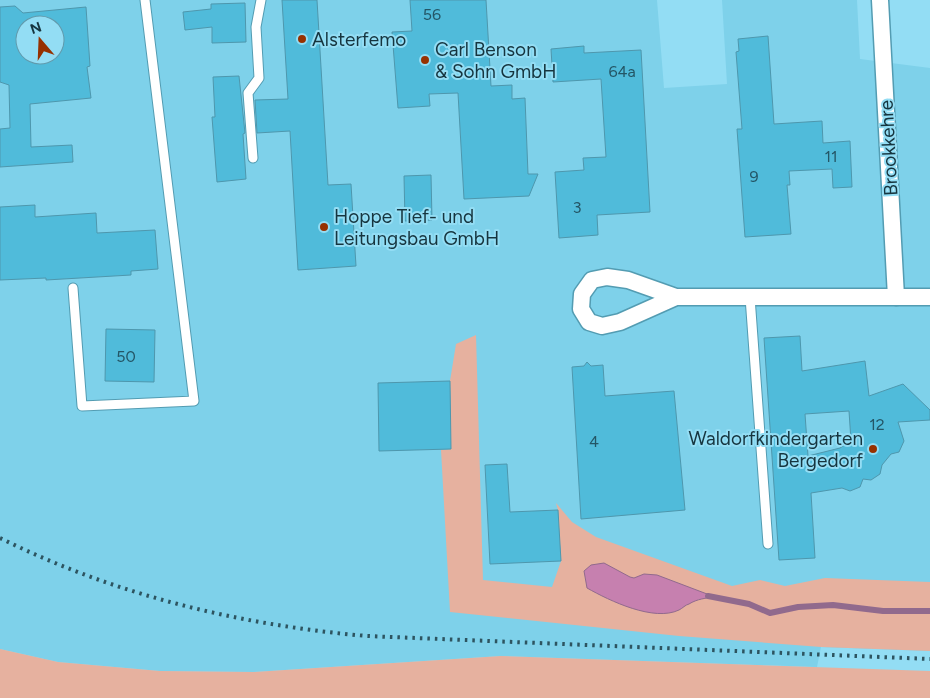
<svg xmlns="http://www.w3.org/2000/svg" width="930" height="698" font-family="Figtree,sans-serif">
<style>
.built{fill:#7ed1ea;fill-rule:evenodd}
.green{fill:#e6b19f}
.water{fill:#c680af;stroke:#916a8d}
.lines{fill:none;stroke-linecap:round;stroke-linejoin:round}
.stream{stroke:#916a8d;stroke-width:6}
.building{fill:#50bbda;stroke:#4e97ad;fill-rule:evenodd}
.lane-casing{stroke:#539cb2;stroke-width:11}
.street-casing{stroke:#539cb2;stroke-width:19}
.lane{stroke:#fff;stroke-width:9}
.street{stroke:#fff;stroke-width:16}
.rail{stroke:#2d5460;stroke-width:4;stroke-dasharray:2.5 5;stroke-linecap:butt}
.poi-dot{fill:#963100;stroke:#93ddf4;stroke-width:2}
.labels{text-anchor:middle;stroke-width:4;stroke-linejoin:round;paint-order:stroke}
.number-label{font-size:16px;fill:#245666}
.poi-label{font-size:19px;fill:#16353f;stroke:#93ddf4;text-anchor:start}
.street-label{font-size:19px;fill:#16353f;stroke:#93ddf4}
</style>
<rect width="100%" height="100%" fill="#93ddf4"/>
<!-- built -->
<path class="built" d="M 0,0 L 657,0 L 664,88 L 727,84 L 722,0 L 857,0 L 860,59 L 930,68 L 930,651 L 821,647 L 817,667 L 501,656 L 254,672 L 160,671 L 58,662 L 0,649 ZM 25,25 L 55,25 L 55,55 L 25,55 Z"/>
<!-- green -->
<g class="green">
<polygon points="476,335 483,580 552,587 561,561 558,510 556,503 572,522 596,537 732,586 760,580 785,586 825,578 930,582 930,651 821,647 679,636 450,612 441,450 451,449 450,381 456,344"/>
<polygon points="0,649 58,662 160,671 254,672 501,656 930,671 930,698 0,698"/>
</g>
<!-- water -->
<path class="water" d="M 604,563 L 630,577 L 634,578 L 644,574 L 657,575 L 715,597 C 706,598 697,599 689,604 C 685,605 683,608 679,610 C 654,622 610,601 587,588 L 584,571 L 591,565 Z"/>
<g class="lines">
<!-- stream -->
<polyline class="stream" points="708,596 749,604 770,613 798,607 833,605 883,611 930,611"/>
</g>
<!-- building -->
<g class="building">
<polygon points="282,0 317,0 328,185 351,184 356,266 298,270 290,131 257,133 255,100 288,99"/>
<polygon points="410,0 486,0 491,86 512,85 512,99 525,98 528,174 538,174 529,196 464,199 458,93 429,94 430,106 398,108 392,32 412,31"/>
<polygon points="245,3 246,42 212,43 212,27 185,30 183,12 211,9 211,4"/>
<path d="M 15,6 L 23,13 L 86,7 L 90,66 L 87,67 L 91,98 L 30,104 L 31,147 L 72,145 L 73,162 L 0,167 L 0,129 L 10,128 L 9,85 L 0,82 L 0,7 ZM 25,25 L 55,25 L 55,55 L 25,55 Z"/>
<polygon points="768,36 774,124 822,121 823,143 850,141 852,187 833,188 832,169 789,171 790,185 787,185 791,234 745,237 737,129 742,129 736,52 739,51 738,39"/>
<polygon points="584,46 584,53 641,50 650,212 597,215 598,235 559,238 555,172 584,170 583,158 606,157 601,79 553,82 551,49"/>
<polygon points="239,76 245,133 243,134 246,179 217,182 212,117 215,117 213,77"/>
<polygon points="431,175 432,220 405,221 404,176"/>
<polygon points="35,205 35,217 96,213 97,233 155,230 158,269 131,271 131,275 46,280 46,278 0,280 0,207"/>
<polygon points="106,329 155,330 154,382 105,381"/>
<path d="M 800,336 L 802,371 L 865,361 L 869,396 L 903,384 L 930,410 L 930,420 L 898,422 L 904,441 L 899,452 L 891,454 L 882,465 L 880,474 L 871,480 L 863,479 L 860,487 L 850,491 L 842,488 L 811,493 L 815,558 L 779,560 L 764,338 ZM 849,411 L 851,441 L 840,448 L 808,456 L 805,414 Z"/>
<polygon points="587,362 591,366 603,365 605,396 674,391 685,510 581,519 572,367 584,366"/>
<polygon points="450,381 451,449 379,451 378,383"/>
<polygon points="507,464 510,512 558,510 561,561 490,564 485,465"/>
</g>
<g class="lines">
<defs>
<g id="lane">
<polyline points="253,158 248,93 259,78 256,27 261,0"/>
<polyline points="73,288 82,406 194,401 145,0"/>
<polyline points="750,297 768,544"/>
</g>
<g id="street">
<polyline points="880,0 896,297"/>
<polyline points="676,297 620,322 602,326 589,322 581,309 582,294 592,280 607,277 628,280 676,297 930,297"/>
</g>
</defs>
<!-- lane casing -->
<use href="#lane" class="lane-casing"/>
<!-- street casing -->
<use href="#street" class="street-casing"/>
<!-- lane -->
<use href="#lane" class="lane"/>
<!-- street -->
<use href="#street" class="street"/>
<!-- rail -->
<path class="rail" d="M 0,538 C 115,595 239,625 367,636 L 930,659"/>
</g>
<!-- markers -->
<g class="poi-dot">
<circle cx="302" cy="39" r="5"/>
<circle cx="425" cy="60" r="5"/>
<circle cx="324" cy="227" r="5"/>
<circle cx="873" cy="449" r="5"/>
</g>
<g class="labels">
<!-- number labels -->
<g class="number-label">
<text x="432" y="20">56</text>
<text x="622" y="77">64a</text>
<text x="831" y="162">11</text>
<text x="754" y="182">9</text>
<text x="577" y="213">3</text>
<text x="126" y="362">50</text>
<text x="877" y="430">12</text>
<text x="594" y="447">4</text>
</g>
<!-- poi labels -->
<g class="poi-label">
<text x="312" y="46">Alsterfemo</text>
<text x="435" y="56">Carl Benson<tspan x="435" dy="22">&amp; Sohn GmbH</tspan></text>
<text x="334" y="223">Hoppe Tief- und<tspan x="334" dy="22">Leitungsbau GmbH</tspan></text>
<text x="863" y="445" text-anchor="end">Waldorfkindergarten<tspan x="863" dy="22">Bergedorf</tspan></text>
</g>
<!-- street labels -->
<g class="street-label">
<text transform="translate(888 148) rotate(-93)" y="7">Brookkehre</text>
</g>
</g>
<!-- north arrow -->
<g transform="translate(40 40) rotate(341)"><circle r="24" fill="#93ddf4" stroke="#619aac"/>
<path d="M0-4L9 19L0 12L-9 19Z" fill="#963100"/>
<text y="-8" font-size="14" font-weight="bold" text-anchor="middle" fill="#16353f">N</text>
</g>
</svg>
